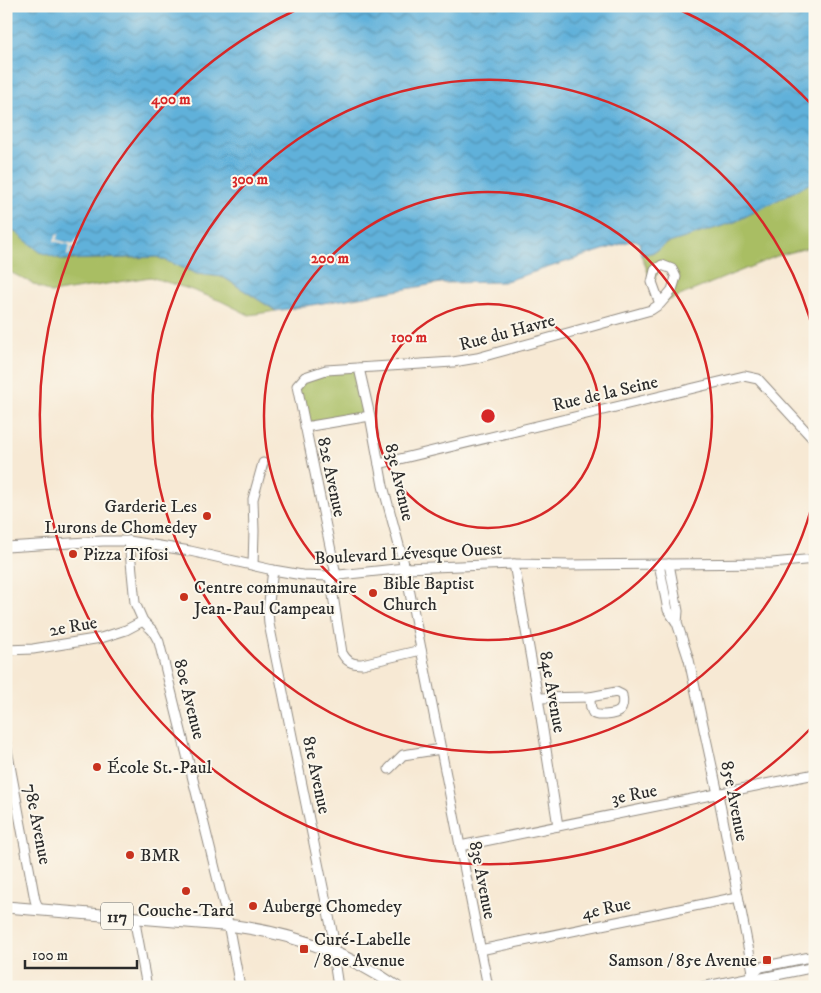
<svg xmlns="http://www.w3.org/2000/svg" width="821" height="993" font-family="'IM FELL DW Pica',serif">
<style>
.park{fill:#a9be63;stroke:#6a7447}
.water{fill:url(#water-waves);stroke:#466e82}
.pier{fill:#f7e9d4}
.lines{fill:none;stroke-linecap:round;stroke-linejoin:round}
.minor-casing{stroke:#918a80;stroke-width:11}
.major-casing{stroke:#918a80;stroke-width:13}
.minor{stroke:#fff;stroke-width:9}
.major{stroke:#fff;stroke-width:11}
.ring{fill:none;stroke:#d62828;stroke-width:2.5}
.poi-dot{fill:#c8321e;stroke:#fbf7ec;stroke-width:2}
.labels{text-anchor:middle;stroke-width:4;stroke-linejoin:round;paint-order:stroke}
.shield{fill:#fbf7ec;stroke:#696865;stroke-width:1}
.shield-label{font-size:16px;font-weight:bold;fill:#2b2b2b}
.street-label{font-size:18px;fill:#2b2b2b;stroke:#fbf7ec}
.poi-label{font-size:18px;fill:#2b2b2b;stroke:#fbf7ec;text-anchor:start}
.centre{fill:#d62828;stroke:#fbf7ec;stroke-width:2.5}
.ring-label{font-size:15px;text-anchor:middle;font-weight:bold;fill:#d62828;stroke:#fbf7ec;stroke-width:4;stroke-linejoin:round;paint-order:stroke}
</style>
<defs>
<pattern id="water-waves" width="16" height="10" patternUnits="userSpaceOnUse" patternTransform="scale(1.25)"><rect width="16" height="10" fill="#60b1da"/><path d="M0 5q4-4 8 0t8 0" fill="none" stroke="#4f90b1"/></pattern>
</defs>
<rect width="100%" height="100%" fill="#fbf7ec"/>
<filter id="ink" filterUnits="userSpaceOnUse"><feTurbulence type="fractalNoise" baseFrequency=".02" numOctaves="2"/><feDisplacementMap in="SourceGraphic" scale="10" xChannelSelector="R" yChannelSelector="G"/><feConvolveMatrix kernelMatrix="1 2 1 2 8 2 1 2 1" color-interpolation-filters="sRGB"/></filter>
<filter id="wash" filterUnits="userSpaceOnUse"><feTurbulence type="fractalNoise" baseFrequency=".0096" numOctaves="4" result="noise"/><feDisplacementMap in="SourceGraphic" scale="20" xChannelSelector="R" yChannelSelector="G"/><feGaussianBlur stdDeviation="1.12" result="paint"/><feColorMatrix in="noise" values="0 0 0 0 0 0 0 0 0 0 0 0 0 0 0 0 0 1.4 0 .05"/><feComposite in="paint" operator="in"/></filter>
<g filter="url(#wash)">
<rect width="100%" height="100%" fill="#f7e9d4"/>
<!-- park -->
<g class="park">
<polygon points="815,181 815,246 777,256 660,304 676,277 662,265 652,282 641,255 655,252 666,244"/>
<polygon points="6,227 10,228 63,260 157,257 197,274 223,277 276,311 249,315 221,301 189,289 150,277 51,293 6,270"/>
<polygon points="359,368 370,416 305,427 297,386 305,377"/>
</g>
<!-- water -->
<polygon class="water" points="6,6 815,6 815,181 735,222 666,244 655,252 641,255 639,242 634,240 503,282 441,283 276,311 223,277 197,274 157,257 63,260 40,252 10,228 6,227"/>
<!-- pier -->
<polygon class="pier" points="57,234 59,234 57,240 74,244 77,238 79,239 76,247 72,247 69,256 67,255 70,245 54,241"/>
</g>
<g filter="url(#ink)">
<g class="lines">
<defs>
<g id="minor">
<polyline points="359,368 370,416 383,486 405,568 488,987"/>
<polyline points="305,427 370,416"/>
<polyline points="379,464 744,376 758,379 815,441"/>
<polyline points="129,541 135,603 143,621 153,631 159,642 226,913 240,987"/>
<polyline points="6,547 103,541 129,541 190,551 273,570 302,575 330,576 405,568 514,564 569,565 669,564 772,563 815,559"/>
<polyline points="514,564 538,698 558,826"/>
<polyline points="659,564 668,610 677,623 689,660 718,794 756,987"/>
<polyline points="669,564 678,611 677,623"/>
<polyline points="253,565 254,531 253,499 263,463"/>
<polyline points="273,570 268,610 269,624 333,936 335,967 338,987"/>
<polyline points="336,575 297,386 305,377 326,370 453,362 477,358 651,310 660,304 672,290 676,277 672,269 662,265 655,270 652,282 660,304"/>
<path d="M 330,576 L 342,653 C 347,662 352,664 362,664 L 421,650"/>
<polyline points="6,650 33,649 101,638 126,630 143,621"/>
<path d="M 616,692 L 622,695 C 625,711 619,714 605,715 C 601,715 596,716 593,713 C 590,709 590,701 590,697 Z"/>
<polyline points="538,698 590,697"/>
<polyline points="6,744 35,900 39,910"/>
<polyline points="389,769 403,755 441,749"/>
<polyline points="460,846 815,774"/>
<polyline points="136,918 136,928 147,987"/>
<polyline points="480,950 738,897"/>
<polyline points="750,975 761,967 815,956"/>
<polyline points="702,987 746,978 762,978 815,967"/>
</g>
<path id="major" d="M 6,907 L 235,926 C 294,934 348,953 397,987"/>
</defs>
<!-- minor casing -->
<use href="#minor" class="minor-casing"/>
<!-- major casing -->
<use href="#major" class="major-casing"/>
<!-- minor -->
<use href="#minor" class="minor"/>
<!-- major -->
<use href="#major" class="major"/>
</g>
</g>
<!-- distance rings -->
<g class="ring">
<circle cx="488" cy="416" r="112"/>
<circle cx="488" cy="416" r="224"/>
<path d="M815 494A336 336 0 1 1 815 338"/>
<path d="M814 725A449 449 0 1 1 302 7M674 7A449 449 0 0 1 814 107"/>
</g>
<!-- markers -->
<g class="poi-dot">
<circle cx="207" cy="516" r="5"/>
<circle cx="73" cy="554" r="5"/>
<circle cx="373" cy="593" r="5"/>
<circle cx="184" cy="597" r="5"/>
<circle cx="97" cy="767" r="5"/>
<circle cx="130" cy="855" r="5"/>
<circle cx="186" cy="891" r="5"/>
<circle cx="253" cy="906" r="5"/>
<rect x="299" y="944" width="10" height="10" rx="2.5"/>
<rect x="762" y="955" width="10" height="10" rx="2.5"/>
</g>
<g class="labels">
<!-- shield labels -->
<rect class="shield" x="101" y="902.5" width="32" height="27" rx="4"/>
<g class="shield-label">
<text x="117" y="922">117</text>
</g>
<!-- street labels -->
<g class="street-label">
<text transform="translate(507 332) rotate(-15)" y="6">Rue du Havre</text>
<text transform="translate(605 393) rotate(-13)" y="6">Rue de la Seine</text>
<text transform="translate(332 477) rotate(78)" y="6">82e Avenue</text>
<text transform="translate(400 482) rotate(77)" y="6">83e Avenue</text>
<text transform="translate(408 553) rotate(-3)" y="6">Boulevard Lévesque Ouest</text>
<text transform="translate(73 626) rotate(-10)" y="6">2e Rue</text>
<text transform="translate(553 692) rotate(80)" y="6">84e Avenue</text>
<text transform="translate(190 699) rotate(76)" y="6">80e Avenue</text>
<text transform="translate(317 775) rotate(78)" y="6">81e Avenue</text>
<text transform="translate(634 794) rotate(-11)" y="6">3e Rue</text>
<text transform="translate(735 801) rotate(79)" y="6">85e Avenue</text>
<text transform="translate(38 824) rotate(79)" y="6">78e Avenue</text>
<text transform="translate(483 880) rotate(79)" y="6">83e Avenue</text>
<text transform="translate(606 908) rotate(-12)" y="6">4e Rue</text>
</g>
<!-- poi labels -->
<g class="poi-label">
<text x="197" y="512" text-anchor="end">Garderie Les<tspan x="197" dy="21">Lurons de Chomedey</tspan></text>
<text x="83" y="560">Pizza Tifosi</text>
<text x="383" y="589">Bible Baptist<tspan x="383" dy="21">Church</tspan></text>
<text x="194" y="593">Centre communautaire<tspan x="194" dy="21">Jean-Paul Campeau</tspan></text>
<text x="107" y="773">École St.-Paul</text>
<text x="140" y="861">BMR</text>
<text x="263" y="912">Auberge Chomedey</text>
<text x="186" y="916" text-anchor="middle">Couche-Tard</text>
<text x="314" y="945">Curé-Labelle<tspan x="314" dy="21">/ 80e Avenue</tspan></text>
<text x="757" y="966" text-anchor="end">Samson / 85e Avenue</text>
</g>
</g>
<circle cx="488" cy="416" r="8" class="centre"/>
<g class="ring-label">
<text x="171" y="104">400 m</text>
<text x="250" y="184">300 m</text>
<text x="330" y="263">200 m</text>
<text x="409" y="342">100 m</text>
</g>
<!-- margin -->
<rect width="821" height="993" fill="none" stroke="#fbf7ec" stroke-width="25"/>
<!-- scale -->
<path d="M25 960v8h112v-8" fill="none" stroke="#2b2b2b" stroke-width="2.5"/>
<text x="32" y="960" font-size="15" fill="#2b2b2b" stroke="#fbf7ec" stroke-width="4" paint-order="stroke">100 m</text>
</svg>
